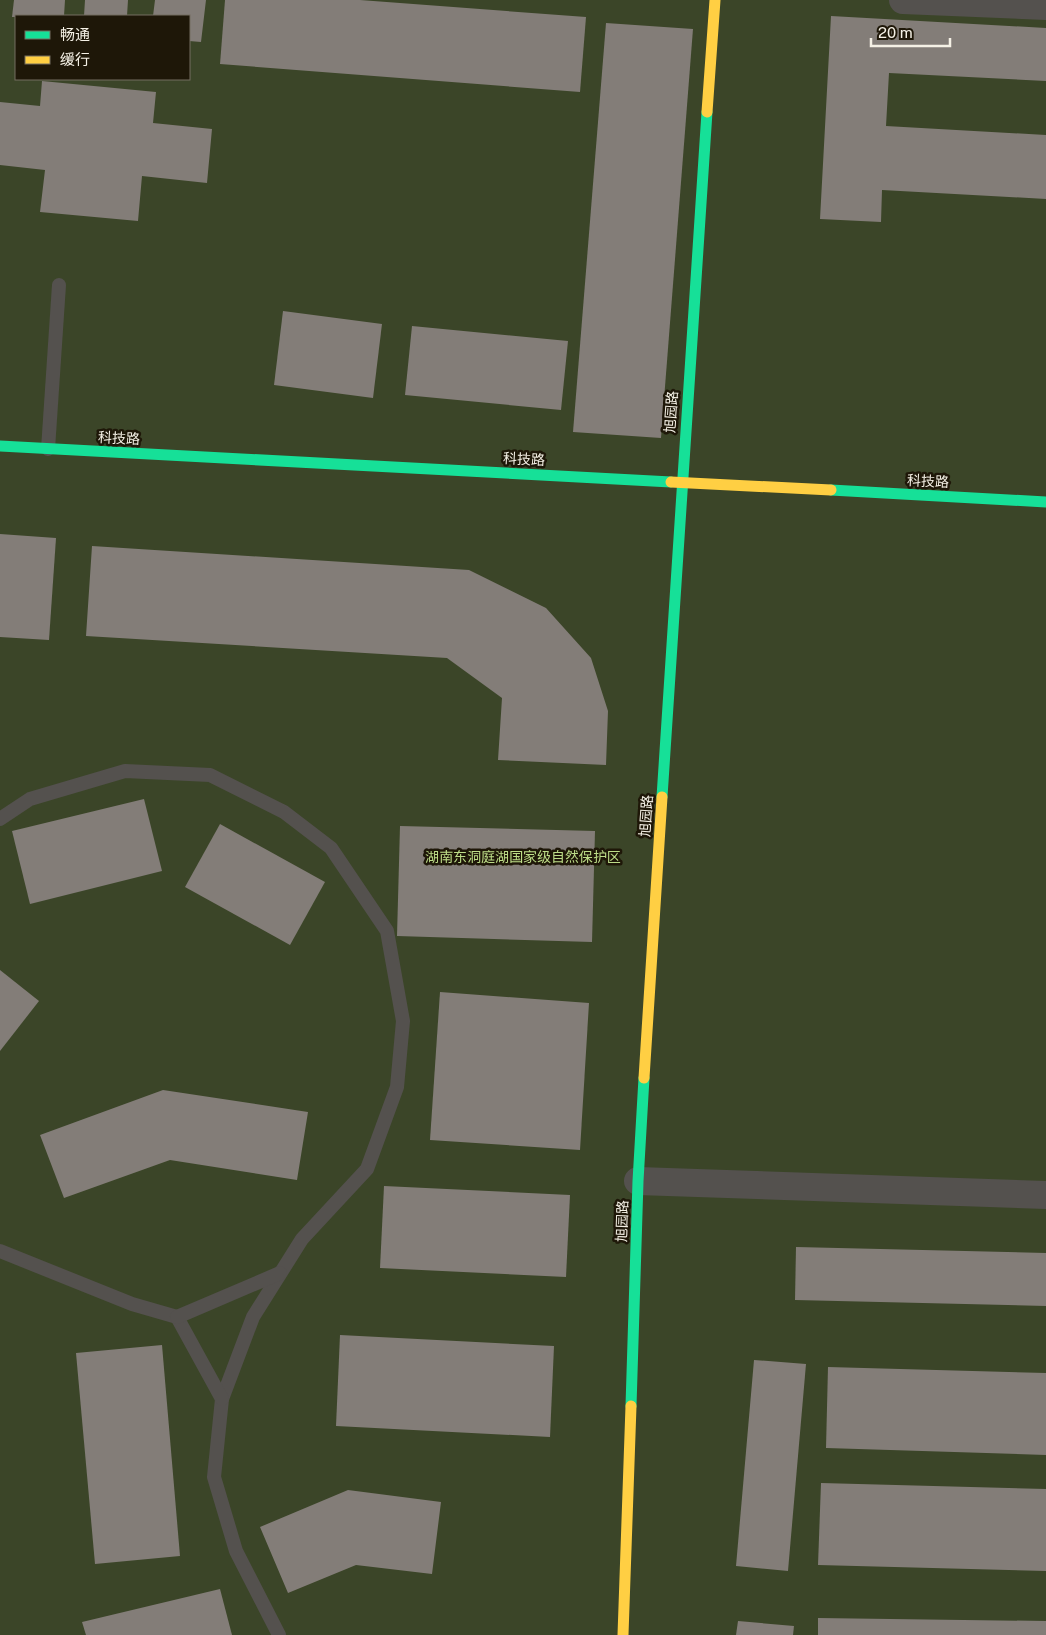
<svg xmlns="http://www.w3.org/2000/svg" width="1046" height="1635" font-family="'Public Sans','Noto Sans SC',sans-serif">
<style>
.green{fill:#3b4528;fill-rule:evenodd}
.building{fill:#837d78}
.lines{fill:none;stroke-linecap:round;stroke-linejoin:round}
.lane{stroke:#54514e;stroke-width:14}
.street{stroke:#54514e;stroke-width:28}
.fast{stroke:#16e098;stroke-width:11}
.slow{stroke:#ffcf43;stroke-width:11}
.labels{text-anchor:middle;stroke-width:5;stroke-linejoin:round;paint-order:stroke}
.street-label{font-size:14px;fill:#f5f1e6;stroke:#1e1708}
.park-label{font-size:14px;fill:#bddd88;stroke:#1e1708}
</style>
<rect width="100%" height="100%" fill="#221f16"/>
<!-- green -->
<path class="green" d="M 0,0 L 1046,0 L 1046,1635 L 0,1635 ZM 16,16 L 189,16 L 189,79 L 16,79 Z"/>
<!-- building -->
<g class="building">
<polygon points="14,0 65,0 64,16 12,17"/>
<polygon points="85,0 128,0 127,16 84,16"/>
<polygon points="155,0 206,0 201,42 189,41 189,16 153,16"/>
<polygon points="225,0 360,0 586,17 580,92 220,64"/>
<polygon points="831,16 1046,28 1046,81 889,73 886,126 1046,135 1046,199 882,190 881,222 820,219"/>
<polygon points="606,23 693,29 661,438 573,432"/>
<polygon points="42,81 156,92 153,123 212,129 207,183 142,176 138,221 40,212 45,170 0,165 0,102 40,106"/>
<polygon points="283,311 382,324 373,398 274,385"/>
<polygon points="412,326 568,341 561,410 405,395"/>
<polygon points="0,534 56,538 49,640 0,637"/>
<polygon points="92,546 469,570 546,608 591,658 608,711 606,765 498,760 502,698 447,658 86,636"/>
<polygon points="144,799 162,871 30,904 12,831"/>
<polygon points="220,824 325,882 290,945 185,887"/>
<polygon points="400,826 595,831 592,942 397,936"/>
<polygon points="0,970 39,1001 0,1051"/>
<polygon points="440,992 589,1003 580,1150 430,1140"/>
<polygon points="163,1090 308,1112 297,1180 170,1160 64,1198 40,1135"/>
<polygon points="384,1186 570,1195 566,1277 380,1268"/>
<polygon points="796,1247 1046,1253 1046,1306 795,1300"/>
<polygon points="340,1335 554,1346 550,1437 336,1426"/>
<polygon points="162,1345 180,1556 95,1564 76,1353"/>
<polygon points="754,1360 806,1364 788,1571 736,1566"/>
<polygon points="828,1367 1046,1373 1046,1455 826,1448"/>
<polygon points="821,1483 1046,1489 1046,1571 818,1565"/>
<polygon points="348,1490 441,1502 432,1574 356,1565 288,1593 260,1527"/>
<polygon points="220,1589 232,1635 86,1635 82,1622"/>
<polygon points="818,1618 1046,1621 1046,1635 818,1635"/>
<polygon points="738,1621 794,1626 793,1635 736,1635"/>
</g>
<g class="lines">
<!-- lane -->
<g class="lane">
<polyline points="48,449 59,285"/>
<polyline points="0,819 30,799 125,771 210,775 284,812 331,848 387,931 403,1021 397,1087 367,1169 302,1239 253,1317 222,1399 214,1477 236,1551 279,1635"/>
<polyline points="0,1251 132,1304 177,1317 222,1399"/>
<polyline points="177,1317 280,1273"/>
</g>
<!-- street -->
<g class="street">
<polyline points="903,0 1046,6"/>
<polyline points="638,1181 1046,1195"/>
</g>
<!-- fast -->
<g class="fast">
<polyline points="0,446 671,482"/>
<polyline points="831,490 1046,502"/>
<polyline points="662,797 707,112"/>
<polyline points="631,1406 638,1181 644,1078"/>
</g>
<!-- slow -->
<g class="slow">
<polyline points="707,112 715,0"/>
<polyline points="671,482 831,490"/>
<polyline points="644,1078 662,797"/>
<polyline points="623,1635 631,1406"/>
</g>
</g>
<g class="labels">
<!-- street labels -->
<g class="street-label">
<text transform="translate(671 412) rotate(-86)" y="5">旭园路</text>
<text transform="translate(119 438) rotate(3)" y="5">科技路</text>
<text transform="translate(524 459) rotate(3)" y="5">科技路</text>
<text transform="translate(928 481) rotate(3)" y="5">科技路</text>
<text transform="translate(646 816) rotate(-86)" y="5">旭园路</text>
<text transform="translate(622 1221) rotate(-88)" y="5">旭园路</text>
</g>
<!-- park labels -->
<g class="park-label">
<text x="523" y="862">湖南东洞庭湖国家级自然保护区</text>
</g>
</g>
<!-- legend -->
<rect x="15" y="15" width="175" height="65" fill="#1e1708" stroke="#746e61"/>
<rect x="25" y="31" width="25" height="8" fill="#16e098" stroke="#746e61"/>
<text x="60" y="40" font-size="15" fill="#f5f1e6">畅通</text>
<rect x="25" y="56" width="25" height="8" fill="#ffcf43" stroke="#746e61"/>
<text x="60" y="65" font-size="15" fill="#f5f1e6">缓行</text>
<!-- scale -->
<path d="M871 38v8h79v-8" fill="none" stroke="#f5f1e6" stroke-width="2.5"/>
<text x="878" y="38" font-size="15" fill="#f5f1e6" stroke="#1e1708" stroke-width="4" paint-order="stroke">20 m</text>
</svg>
